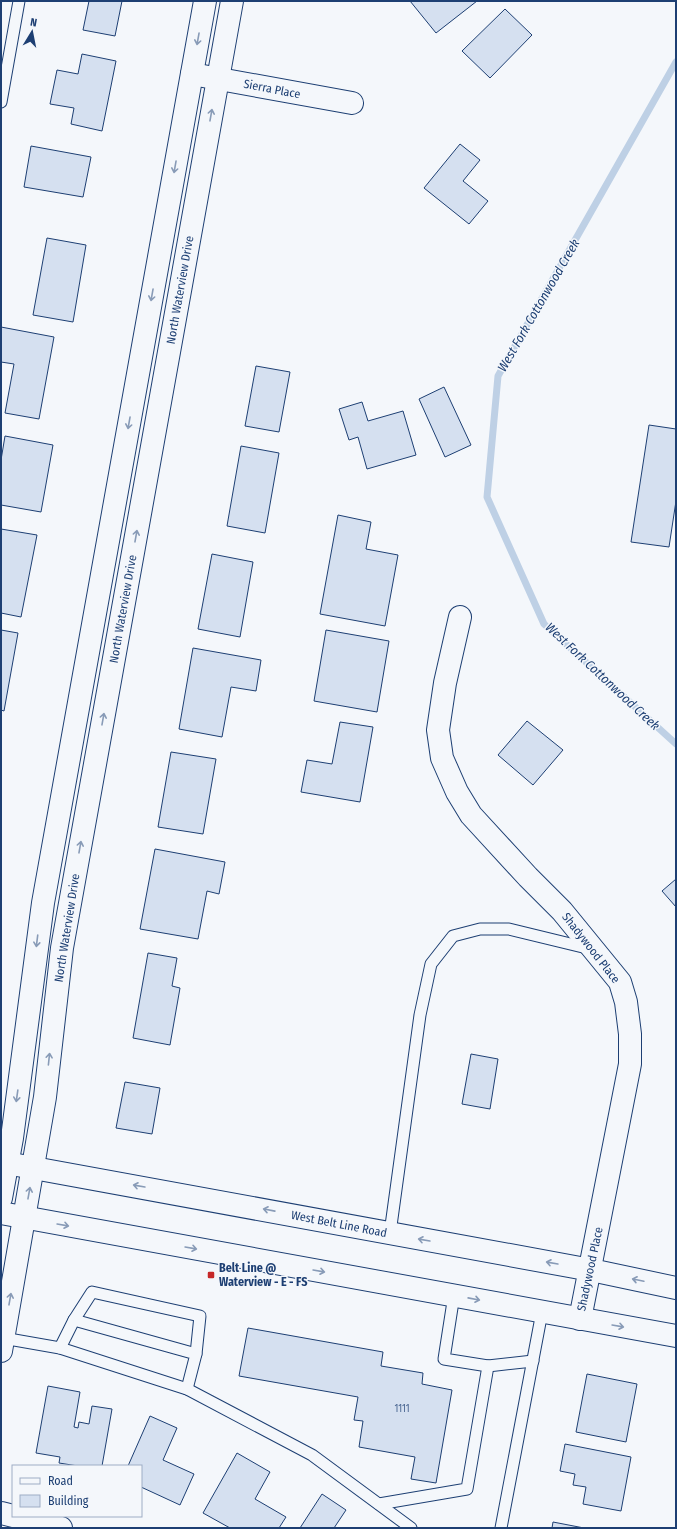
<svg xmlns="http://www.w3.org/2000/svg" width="677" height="1529" font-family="'Fira Sans Condensed',sans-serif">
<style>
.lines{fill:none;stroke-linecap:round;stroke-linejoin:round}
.stream{stroke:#bed0e5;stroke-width:7}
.building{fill:#d5e0f0;stroke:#1d3f73}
.lane-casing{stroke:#1d3f73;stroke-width:13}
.street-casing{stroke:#1d3f73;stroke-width:24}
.secondary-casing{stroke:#1d3f73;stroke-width:24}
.primary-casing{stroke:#1d3f73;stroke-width:24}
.lane{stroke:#f4f7fb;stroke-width:11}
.street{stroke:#f4f7fb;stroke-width:22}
.secondary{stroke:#f4f7fb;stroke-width:22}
.primary{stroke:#f4f7fb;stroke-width:22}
.oneway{stroke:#889bb7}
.poi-dot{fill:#c62828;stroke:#f4f7fb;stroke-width:1.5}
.labels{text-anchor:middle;stroke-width:3;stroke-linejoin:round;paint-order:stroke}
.number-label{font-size:10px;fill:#4b6792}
.street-label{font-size:12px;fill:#1d3f73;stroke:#f4f7fb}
.poi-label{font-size:12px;font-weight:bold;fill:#1d3f73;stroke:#f4f7fb;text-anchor:start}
.water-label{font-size:13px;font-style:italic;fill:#1d3f73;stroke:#f4f7fb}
</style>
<rect width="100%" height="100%" fill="#f4f7fb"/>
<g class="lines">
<!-- stream -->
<polyline class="stream" points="676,62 498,376 487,497 544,624 676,744"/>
</g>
<!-- building -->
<g class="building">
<polygon points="89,1 122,1 115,36 83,30"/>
<polygon points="410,1 477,1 436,33"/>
<polygon points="505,9 532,35 490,78 462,51"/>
<polygon points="82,54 116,61 102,131 71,124 74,108 50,104 57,70 78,74"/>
<polygon points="460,144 480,160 463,181 488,201 469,224 424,188"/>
<polygon points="31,146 91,157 83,197 24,187"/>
<polygon points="47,238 86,245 73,322 33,315"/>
<polygon points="1,327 54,337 39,419 5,413 14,364 1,362"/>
<polygon points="256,366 290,372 279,432 245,426"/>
<polygon points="444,387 471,445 445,457 419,399"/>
<polygon points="362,402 368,421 403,411 416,455 367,469 358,437 349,440 339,409"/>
<polygon points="649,425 676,429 676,501 669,547 631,542"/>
<polygon points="5,436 53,445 41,512 1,505 1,460"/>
<polygon points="241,446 279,453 265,533 227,526"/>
<polygon points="338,515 371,522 366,549 398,555 385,626 320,614"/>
<polygon points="1,529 37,535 21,617 1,613"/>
<polygon points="212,554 253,562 240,637 198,629"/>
<polygon points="1,630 18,633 4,711 1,710"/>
<polygon points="326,630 389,641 377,712 314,701"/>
<polygon points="193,648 261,660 256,691 231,687 222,737 179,729"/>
<polygon points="527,721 563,750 533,785 498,755"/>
<polygon points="340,722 373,727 360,802 301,792 307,760 332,764"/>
<polygon points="171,752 216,759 203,834 158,827"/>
<polygon points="155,849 225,862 219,894 207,891 198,939 140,929"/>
<polygon points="676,879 676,907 662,891"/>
<polygon points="148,953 177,958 172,986 180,988 170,1045 133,1038"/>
<polygon points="471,1054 498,1059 490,1109 462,1104"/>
<polygon points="125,1082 160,1088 152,1134 116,1128"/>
<polygon points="248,1328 383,1352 381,1366 423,1373 422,1384 452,1390 436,1483 411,1479 415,1457 359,1447 363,1421 354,1420 358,1397 239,1376"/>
<polygon points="587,1374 637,1384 626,1442 576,1432"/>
<polygon points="48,1386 80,1392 74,1427 78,1428 79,1422 89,1424 92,1406 112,1409 102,1466 78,1466 59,1463 60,1457 36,1453"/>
<polygon points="150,1416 177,1428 163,1460 194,1474 180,1505 141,1487 141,1466 128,1466"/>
<polygon points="565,1444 631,1457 621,1511 583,1504 586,1487 573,1485 575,1474 560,1471"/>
<polygon points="237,1453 270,1472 255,1499 286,1517 279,1528 230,1528 203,1513"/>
<polygon points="322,1494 346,1510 334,1528 300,1528"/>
<polygon points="553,1522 584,1528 552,1528"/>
</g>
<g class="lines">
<defs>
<g id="lane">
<polyline points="1,102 19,1"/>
<polyline points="390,1233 420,1015 431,964 453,936 480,929 509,929 591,949"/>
<polyline points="74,1320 92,1292 200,1316 196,1354"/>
<polyline points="3,1338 60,1348 187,1389 312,1455 411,1528"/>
<polyline points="60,1348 74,1320 196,1354 187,1389"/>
<polyline points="488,1366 533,1361"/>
<polyline points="379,1504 467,1489 488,1366 444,1359 454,1295"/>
<polyline points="501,1528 542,1312"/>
</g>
<g id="street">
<polyline points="192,74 352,103"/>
<polyline points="460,617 445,683 438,730 442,758 457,792 471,815 528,877 562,911 620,982 626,1002 630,1034 630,1064 580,1319"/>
<polyline points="1,1513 61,1528"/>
</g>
<g id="secondary">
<polyline points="1,1198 12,1138 43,903 205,1"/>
<polyline points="1,1351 45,1097 62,948 232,1"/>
</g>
<g id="primary">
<polyline points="1,1162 591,1270 676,1288"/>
<polyline points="1,1213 676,1336"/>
</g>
</defs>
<!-- lane casing -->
<use href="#lane" class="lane-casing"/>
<!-- street casing -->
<use href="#street" class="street-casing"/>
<!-- secondary casing -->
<use href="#secondary" class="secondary-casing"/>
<!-- primary casing -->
<use href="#primary" class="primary-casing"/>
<!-- lane -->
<use href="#lane" class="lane"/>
<!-- street -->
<use href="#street" class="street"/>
<!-- secondary -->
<use href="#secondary" class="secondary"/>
<!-- primary -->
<use href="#primary" class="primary"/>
</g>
<!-- one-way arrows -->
<defs><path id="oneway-shaft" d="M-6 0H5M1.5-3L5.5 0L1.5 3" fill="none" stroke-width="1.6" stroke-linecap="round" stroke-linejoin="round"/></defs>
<g class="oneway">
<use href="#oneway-shaft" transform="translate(198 39) rotate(100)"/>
<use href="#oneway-shaft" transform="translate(211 115) rotate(-80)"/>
<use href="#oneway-shaft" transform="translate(175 167) rotate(100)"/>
<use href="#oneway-shaft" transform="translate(152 295) rotate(100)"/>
<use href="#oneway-shaft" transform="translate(129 423) rotate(100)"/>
<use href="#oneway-shaft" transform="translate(136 536) rotate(-80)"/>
<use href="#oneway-shaft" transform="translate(103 719) rotate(-80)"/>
<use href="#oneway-shaft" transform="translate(80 847) rotate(-80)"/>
<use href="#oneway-shaft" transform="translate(37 941) rotate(97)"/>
<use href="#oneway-shaft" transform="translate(49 1059) rotate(-84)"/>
<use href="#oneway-shaft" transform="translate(17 1096) rotate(98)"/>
<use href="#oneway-shaft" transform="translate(139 1186) rotate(-170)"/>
<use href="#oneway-shaft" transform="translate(29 1193) rotate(-80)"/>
<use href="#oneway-shaft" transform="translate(269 1210) rotate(-169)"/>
<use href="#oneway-shaft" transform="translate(63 1225) rotate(10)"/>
<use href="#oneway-shaft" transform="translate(424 1240) rotate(-170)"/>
<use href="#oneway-shaft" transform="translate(191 1248) rotate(10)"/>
<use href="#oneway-shaft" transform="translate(552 1263) rotate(-170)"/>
<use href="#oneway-shaft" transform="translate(319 1271) rotate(10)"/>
<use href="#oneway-shaft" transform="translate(638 1280) rotate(-168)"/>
<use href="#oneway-shaft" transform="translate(10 1299) rotate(-80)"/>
<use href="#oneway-shaft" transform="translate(474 1299) rotate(11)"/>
<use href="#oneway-shaft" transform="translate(618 1326) rotate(10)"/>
</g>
<!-- markers -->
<rect class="poi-dot" x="207" y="1271" width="8" height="8" rx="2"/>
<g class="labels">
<!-- number labels -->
<g class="number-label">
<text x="402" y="1412">1111</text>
</g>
<!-- street labels -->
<g class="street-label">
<text transform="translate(272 89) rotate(11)" y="4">Sierra Place</text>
<text transform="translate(180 290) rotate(-80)" y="4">North Waterview Drive</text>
<text transform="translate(123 609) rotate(-80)" y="4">North Waterview Drive</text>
<text transform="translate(67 928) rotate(-81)" y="4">North Waterview Drive</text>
<text transform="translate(591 948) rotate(52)" y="4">Shadywood Place</text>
<text transform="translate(339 1224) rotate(11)" y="4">West Belt Line Road</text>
<text transform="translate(590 1269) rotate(-78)" y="4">Shadywood Place</text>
</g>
<!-- poi labels -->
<g class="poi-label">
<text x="219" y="1272">Belt Line @<tspan x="219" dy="14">Waterview - E - FS</tspan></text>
</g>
<!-- water labels -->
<g class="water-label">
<text transform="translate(538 305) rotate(-60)" y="5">West Fork Cottonwood Creek</text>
<text transform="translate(603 676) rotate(43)" y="5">West Fork Cottonwood Creek</text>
</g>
</g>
<!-- border -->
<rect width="677" height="1529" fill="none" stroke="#1d3f73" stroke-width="4"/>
<!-- legend -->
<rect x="12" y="1465" width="130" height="52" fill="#f4f7fb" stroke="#9eadc5"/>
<rect x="20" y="1478" width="20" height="6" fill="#f4f7fb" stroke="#9eadc5"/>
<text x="48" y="1485" font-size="12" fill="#1d3f73">Road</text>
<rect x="20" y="1495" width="20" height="12" fill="#d5e0f0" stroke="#9eadc5"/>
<text x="48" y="1505" font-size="12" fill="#1d3f73">Building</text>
<!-- north arrow -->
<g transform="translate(32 32) rotate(10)" stroke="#f4f7fb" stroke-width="3" paint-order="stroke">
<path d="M0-3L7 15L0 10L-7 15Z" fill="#1d3f73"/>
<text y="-6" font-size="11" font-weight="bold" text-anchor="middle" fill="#1d3f73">N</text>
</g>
</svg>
